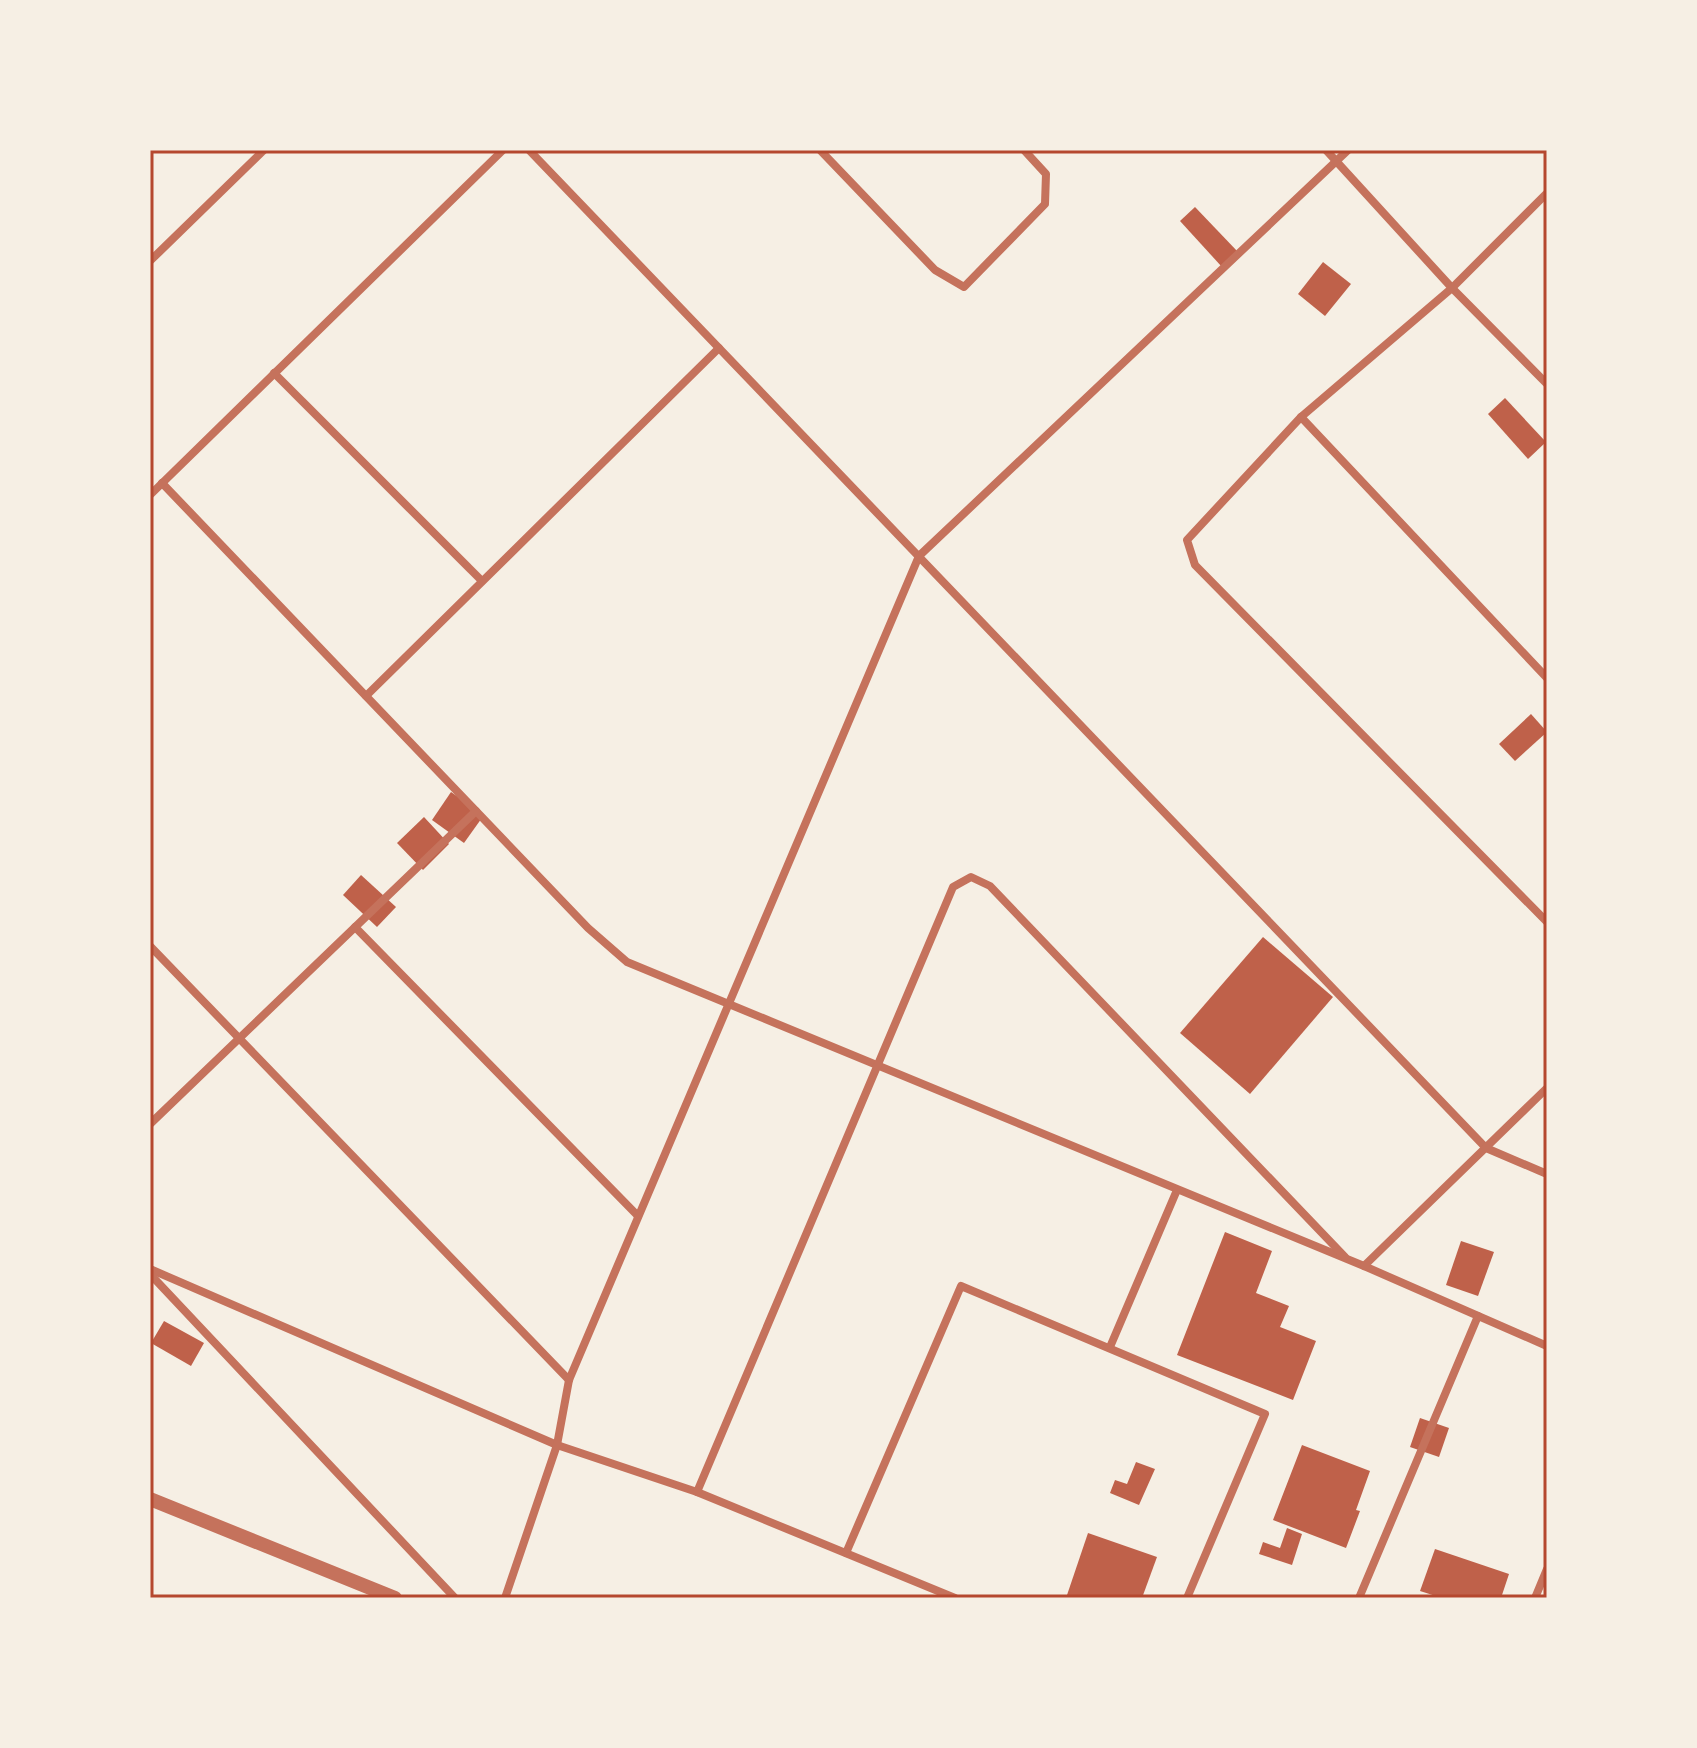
<svg xmlns="http://www.w3.org/2000/svg" width="1697" height="1748" font-family="'Noto Sans',sans-serif">
<style>
.building{fill:#bf614a}
.lines{fill:none;stroke-linecap:round;stroke-linejoin:round}
.minor{stroke:#c5725c;stroke-width:8}
.tertiary{stroke:#c5725c;stroke-width:14}
.neatline{fill:none;stroke:#b5482f;stroke-width:3}
</style>
<rect width="100%" height="100%" fill="#f6efe4"/>
<!-- building -->
<g class="building">
<polygon points="1195,207 1238,252 1222,267 1180,221"/>
<polygon points="1323,262 1351,284 1325,316 1298,294"/>
<polygon points="1505,398 1546,442 1528,459 1488,414"/>
<polygon points="1531,714 1547,732 1515,761 1499,744"/>
<polygon points="451,792 484,815 464,843 432,820"/>
<polygon points="424,817 449,844 423,870 397,843"/>
<polygon points="361,875 396,907 377,927 343,895"/>
<polygon points="1263,937 1333,997 1250,1094 1180,1033"/>
<polygon points="1225,1232 1272,1251 1256,1293 1289,1306 1280,1327 1316,1341 1293,1400 1177,1355"/>
<polygon points="1461,1241 1494,1252 1478,1296 1446,1285"/>
<polygon points="164,1321 204,1343 191,1366 151,1343"/>
<polygon points="1420,1418 1449,1428 1439,1457 1410,1447"/>
<polygon points="1302,1445 1370,1471 1356,1510 1360,1511 1346,1548 1273,1520"/>
<polygon points="1136,1462 1155,1469 1139,1505 1110,1493 1115,1480 1127,1484"/>
<polygon points="1287,1528 1302,1534 1292,1565 1259,1554 1263,1542 1280,1548"/>
<polygon points="1088,1533 1157,1557 1142,1598 1066,1598"/>
<polygon points="1435,1549 1509,1574 1501,1598 1442,1598 1420,1591"/>
</g>
<g class="lines">
<!-- minor -->
<g class="minor">
<polyline points="529,150 1486,1148 1547,1174"/>
<polyline points="820,150 935,270 964,287 1045,204 1046,174 1024,150"/>
<polyline points="1326,150 1452,288 1547,384"/>
<polyline points="1547,193 1452,288 1301,417 1187,540 1195,565 1547,922"/>
<polyline points="150,261 264,150"/>
<polyline points="274,373 482,581"/>
<polyline points="1301,417 1547,678"/>
<polyline points="162,483 588,928 627,962 1364,1266 1547,1346"/>
<polyline points="150,495 503,150"/>
<polyline points="366,696 719,348"/>
<polyline points="355,927 638,1216"/>
<polyline points="150,946 569,1380"/>
<polyline points="150,1124 476,811"/>
<polyline points="1364,1266 1547,1088"/>
<polyline points="150,1269 557,1445 697,1492 955,1598"/>
<polyline points="150,1274 455,1598"/>
<polyline points="1110,1347 1177,1190"/>
<polyline points="697,1492 953,887 971,877 990,886 1345,1257"/>
<polyline points="846,1553 961,1286 1265,1414 1187,1598"/>
<polyline points="505,1598 557,1445 569,1380 919,556 1348,150"/>
<polyline points="1359,1598 1478,1316"/>
<polyline points="1535,1598 1547,1569"/>
</g>
<!-- tertiary -->
<polyline class="tertiary" points="150,1499 395,1598"/>
</g>
<!-- border -->
<rect width="1697" height="1748" fill="none" stroke="#f6efe4" stroke-width="304"/>
<rect x="152" y="152" width="1393" height="1444" class="neatline"/>
</svg>
